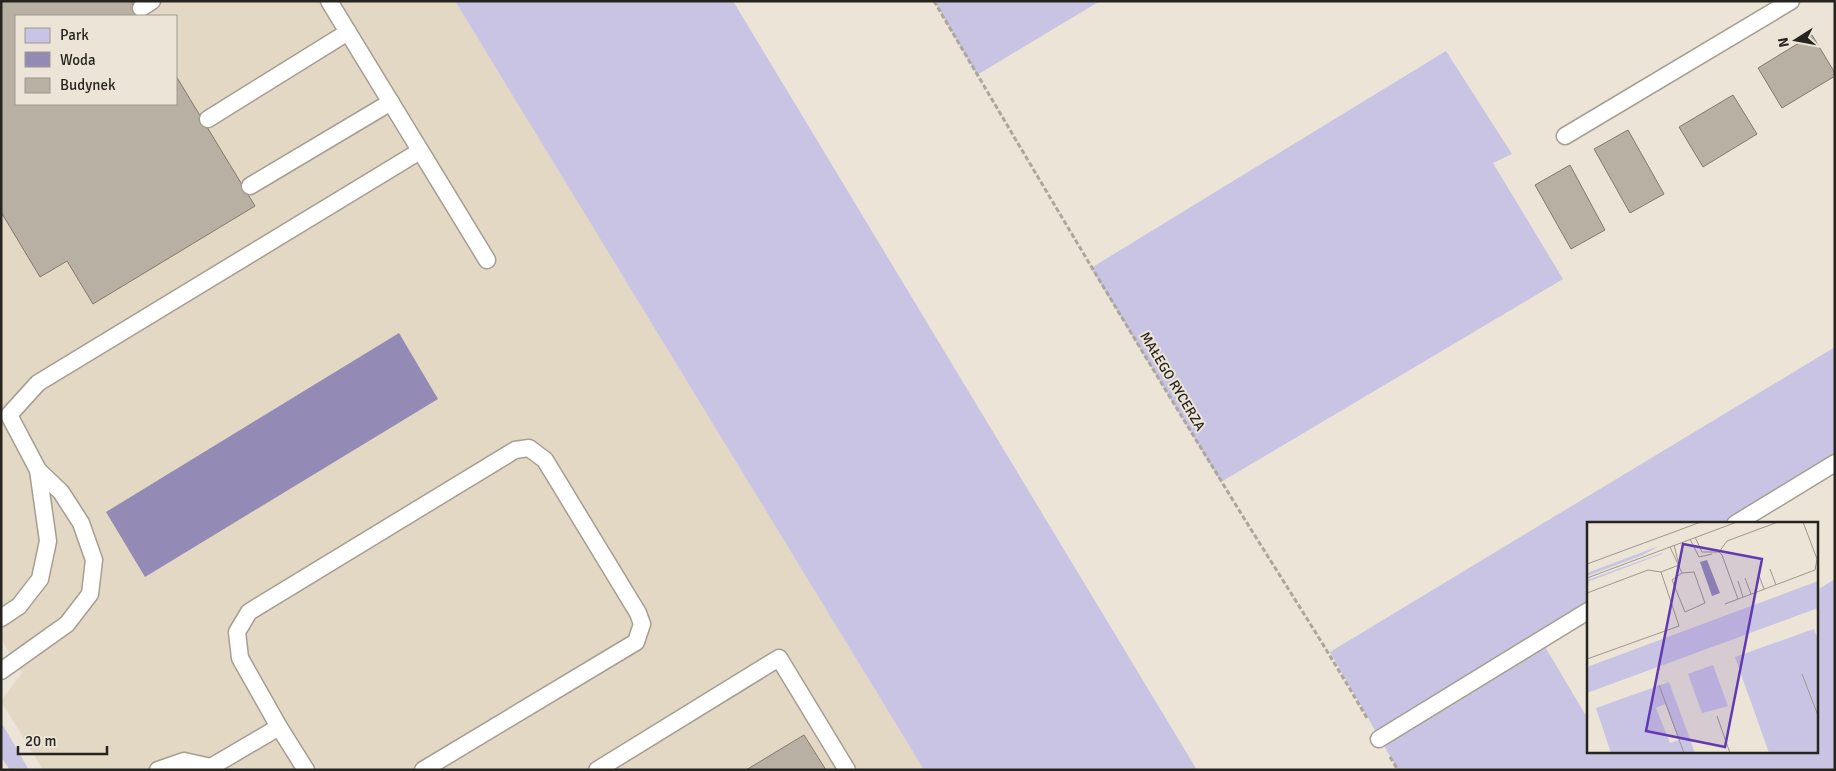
<svg xmlns="http://www.w3.org/2000/svg" width="1836" height="771" font-family="Signika,sans-serif">
<style>
.built{fill:#e2d8c4;fill-rule:evenodd}
.green{fill:#c9c4e4}
.water{fill:#938bb5}
.building{fill:#b7b0a3;stroke:#817a6e}
.lines{fill:none;stroke-linecap:round;stroke-linejoin:round}
.service-casing{stroke:#a59e91;stroke-width:19}
.path{stroke:#aca69b;stroke-width:3;stroke-dasharray:5 2.5;stroke-linecap:butt}
.service{stroke:#fff;stroke-width:16}
.labels{text-anchor:middle;stroke-width:4;stroke-linejoin:round;paint-order:stroke}
.street-label{font-size:14px;fill:#27241f;stroke:#ece5d7}
.inset-road{fill:none;stroke:#9d988d;stroke-width:1}
.view{fill:#6139b1;fill-opacity:0.15;stroke:#6139b1;stroke-width:2.5}
.inset-edge{fill:none;stroke:#27241f;stroke-width:2.5}
</style>
<rect width="100%" height="100%" fill="#ece5d7"/>
<!-- built -->
<path class="built" d="M 1,1 L 455,1 L 924,770 L 43,770 L 1,701 L 22,673 L 1,639 ZM 16,16 L 176,16 L 176,104 L 16,104 Z"/>
<!-- green -->
<g class="green">
<polygon points="455,1 733,1 1197,770 924,770"/>
<polygon points="934,1 1100,1 977,75"/>
<polygon points="1446,51 1512,154 1493,163 1563,279 1221,482 1091,268"/>
<polygon points="1835,347 1835,463 1735,523 1588,524 1588,611 1541,640 1588,719 1588,752 1817,752 1817,590 1835,579 1835,770 1398,770 1330,652"/>
<polygon points="1,722 29,770 10,770 1,757"/>
</g>
<!-- water -->
<polygon class="water" points="399,333 438,399 145,577 106,512"/>
<!-- building -->
<g class="building">
<polygon points="1,1 131,1 140,16 16,16 16,104 176,104 176,76 255,206 93,304 67,261 40,277 1,212"/>
<polygon points="1812,35 1835,73 1835,76 1782,108 1758,68"/>
<polygon points="1733,95 1757,134 1703,167 1679,127"/>
<polygon points="1628,130 1664,194 1630,213 1594,149"/>
<polygon points="1570,165 1605,230 1571,249 1535,185"/>
<polygon points="804,735 826,770 746,770"/>
</g>
<g class="lines">
<defs>
<g id="service">
<polyline points="329,1 487,260"/>
<polyline points="141,8 152,1"/>
<polyline points="208,119 348,32"/>
<polyline points="1565,136 1791,1"/>
<polyline points="250,186 391,102"/>
<polyline points="1735,524 1835,463"/>
<polyline points="1,618 19,606 40,579 48,541 38,470"/>
<polyline points="1,671 67,624 90,594 94,560 81,523 61,492 38,470 9,415 38,383 420,151"/>
<polyline points="1379,739 1588,611"/>
<polyline points="158,770 184,761 211,767 213,770"/>
<polyline points="211,770 211,767 279,727"/>
<polyline points="306,770 279,727 240,658 237,632 249,612 515,450 529,448 545,460 638,613 642,624 636,642 423,770"/>
<polyline points="597,770 779,658 847,770"/>
</g>
</defs>
<!-- service casing -->
<use href="#service" class="service-casing"/>
<!-- path -->
<g class="path">
<path d="M 934,1 C 1028,161 1123,321 1220,479 C 1269,560 1321,638 1368,720"/>
<polyline points="1390,757 1398,770"/>
</g>
<!-- service -->
<use href="#service" class="service"/>
</g>
<g class="labels">
<!-- street labels -->
<g class="street-label">
<text transform="translate(1173 381) rotate(59)" y="5">MAŁEGO RYCERZA</text>
</g>
</g>
<!-- overview -->
<g transform="translate(1587 522)">
<rect width="231" height="231" fill="#ece5d7"/>
<path d="M 72,24 L 56,33 L 0,54 L 0,51 ZM 75,31 L 75,32 L 0,60 L 0,58 ZM 231,59 L 231,86 L 0,171 L 0,145 ZM 227,107 L 232,120 L 231,231 L 182,231 L 148,135 ZM 126,143 L 141,184 L 115,191 L 101,152 ZM 82,160 L 108,231 L 24,231 L 9,186 ZM 78,182 L 92,218 L 83,221 L 69,186 Z" fill="#c9c4e4" fill-rule="evenodd"/>
<path d="M 120,38 L 133,71 L 125,74 L 113,40 Z" fill="#938bb5"/>
<path class="inset-road" d="M 108,15 L 115,30 L 132,30 L 135,33 L 151,77M 103,17 L 112,35 L 125,32M 87,23 L 92,43M 83,25 L 95,51 L 85,58 L 98,90 L 118,81 L 107,50 L 95,51M 132,30 L 140,19 L 191,0M 0,42 L 114,0M 183,47 L 189,63M 171,51 L 177,67M 0,56 L 150,0M 158,56 L 164,72M 151,59 L 156,75M 0,71 L 61,48 L 74,50 L 92,43M 138,82 L 228,48 L 230,37 L 216,0M 0,137 L 92,104 L 74,50M 215,152 L 232,196M 72,163 L 97,231M 130,194 L 143,231"/>
<path class="view" d="M 96,22 L 175,37 L 138,225 L 59,209 Z"/>
<rect width="231" height="231" class="inset-edge"/>
</g>
<!-- border -->
<rect width="1836" height="771" fill="none" stroke="#27241f" stroke-width="5"/>
<!-- legend -->
<rect x="15" y="15" width="162" height="90" fill="#ece5d7" stroke="#9d988d"/>
<rect x="25" y="28" width="25" height="15" fill="#c9c4e4" stroke="#9d988d"/>
<text x="60" y="40" font-size="15" fill="#27241f">Park</text>
<rect x="25" y="52" width="25" height="15" fill="#938bb5" stroke="#9d988d"/>
<text x="60" y="65" font-size="15" fill="#27241f">Woda</text>
<rect x="25" y="78" width="25" height="15" fill="#b7b0a3" stroke="#9d988d"/>
<text x="60" y="90" font-size="15" fill="#27241f">Budynek</text>
<!-- north arrow -->
<g transform="translate(1796 40) rotate(259)" stroke="#ece5d7" stroke-width="4" paint-order="stroke">
<path d="M0-4L9 19L0 12L-9 19Z" fill="#27241f"/>
<text y="-8" font-size="14" font-weight="bold" text-anchor="middle" fill="#27241f">N</text>
</g>
<!-- scale -->
<path d="M18 746v8h89v-8" fill="none" stroke="#27241f" stroke-width="2.5"/>
<text x="25" y="746" font-size="15" fill="#27241f" stroke="#ece5d7" stroke-width="4" paint-order="stroke">20 m</text>
</svg>
